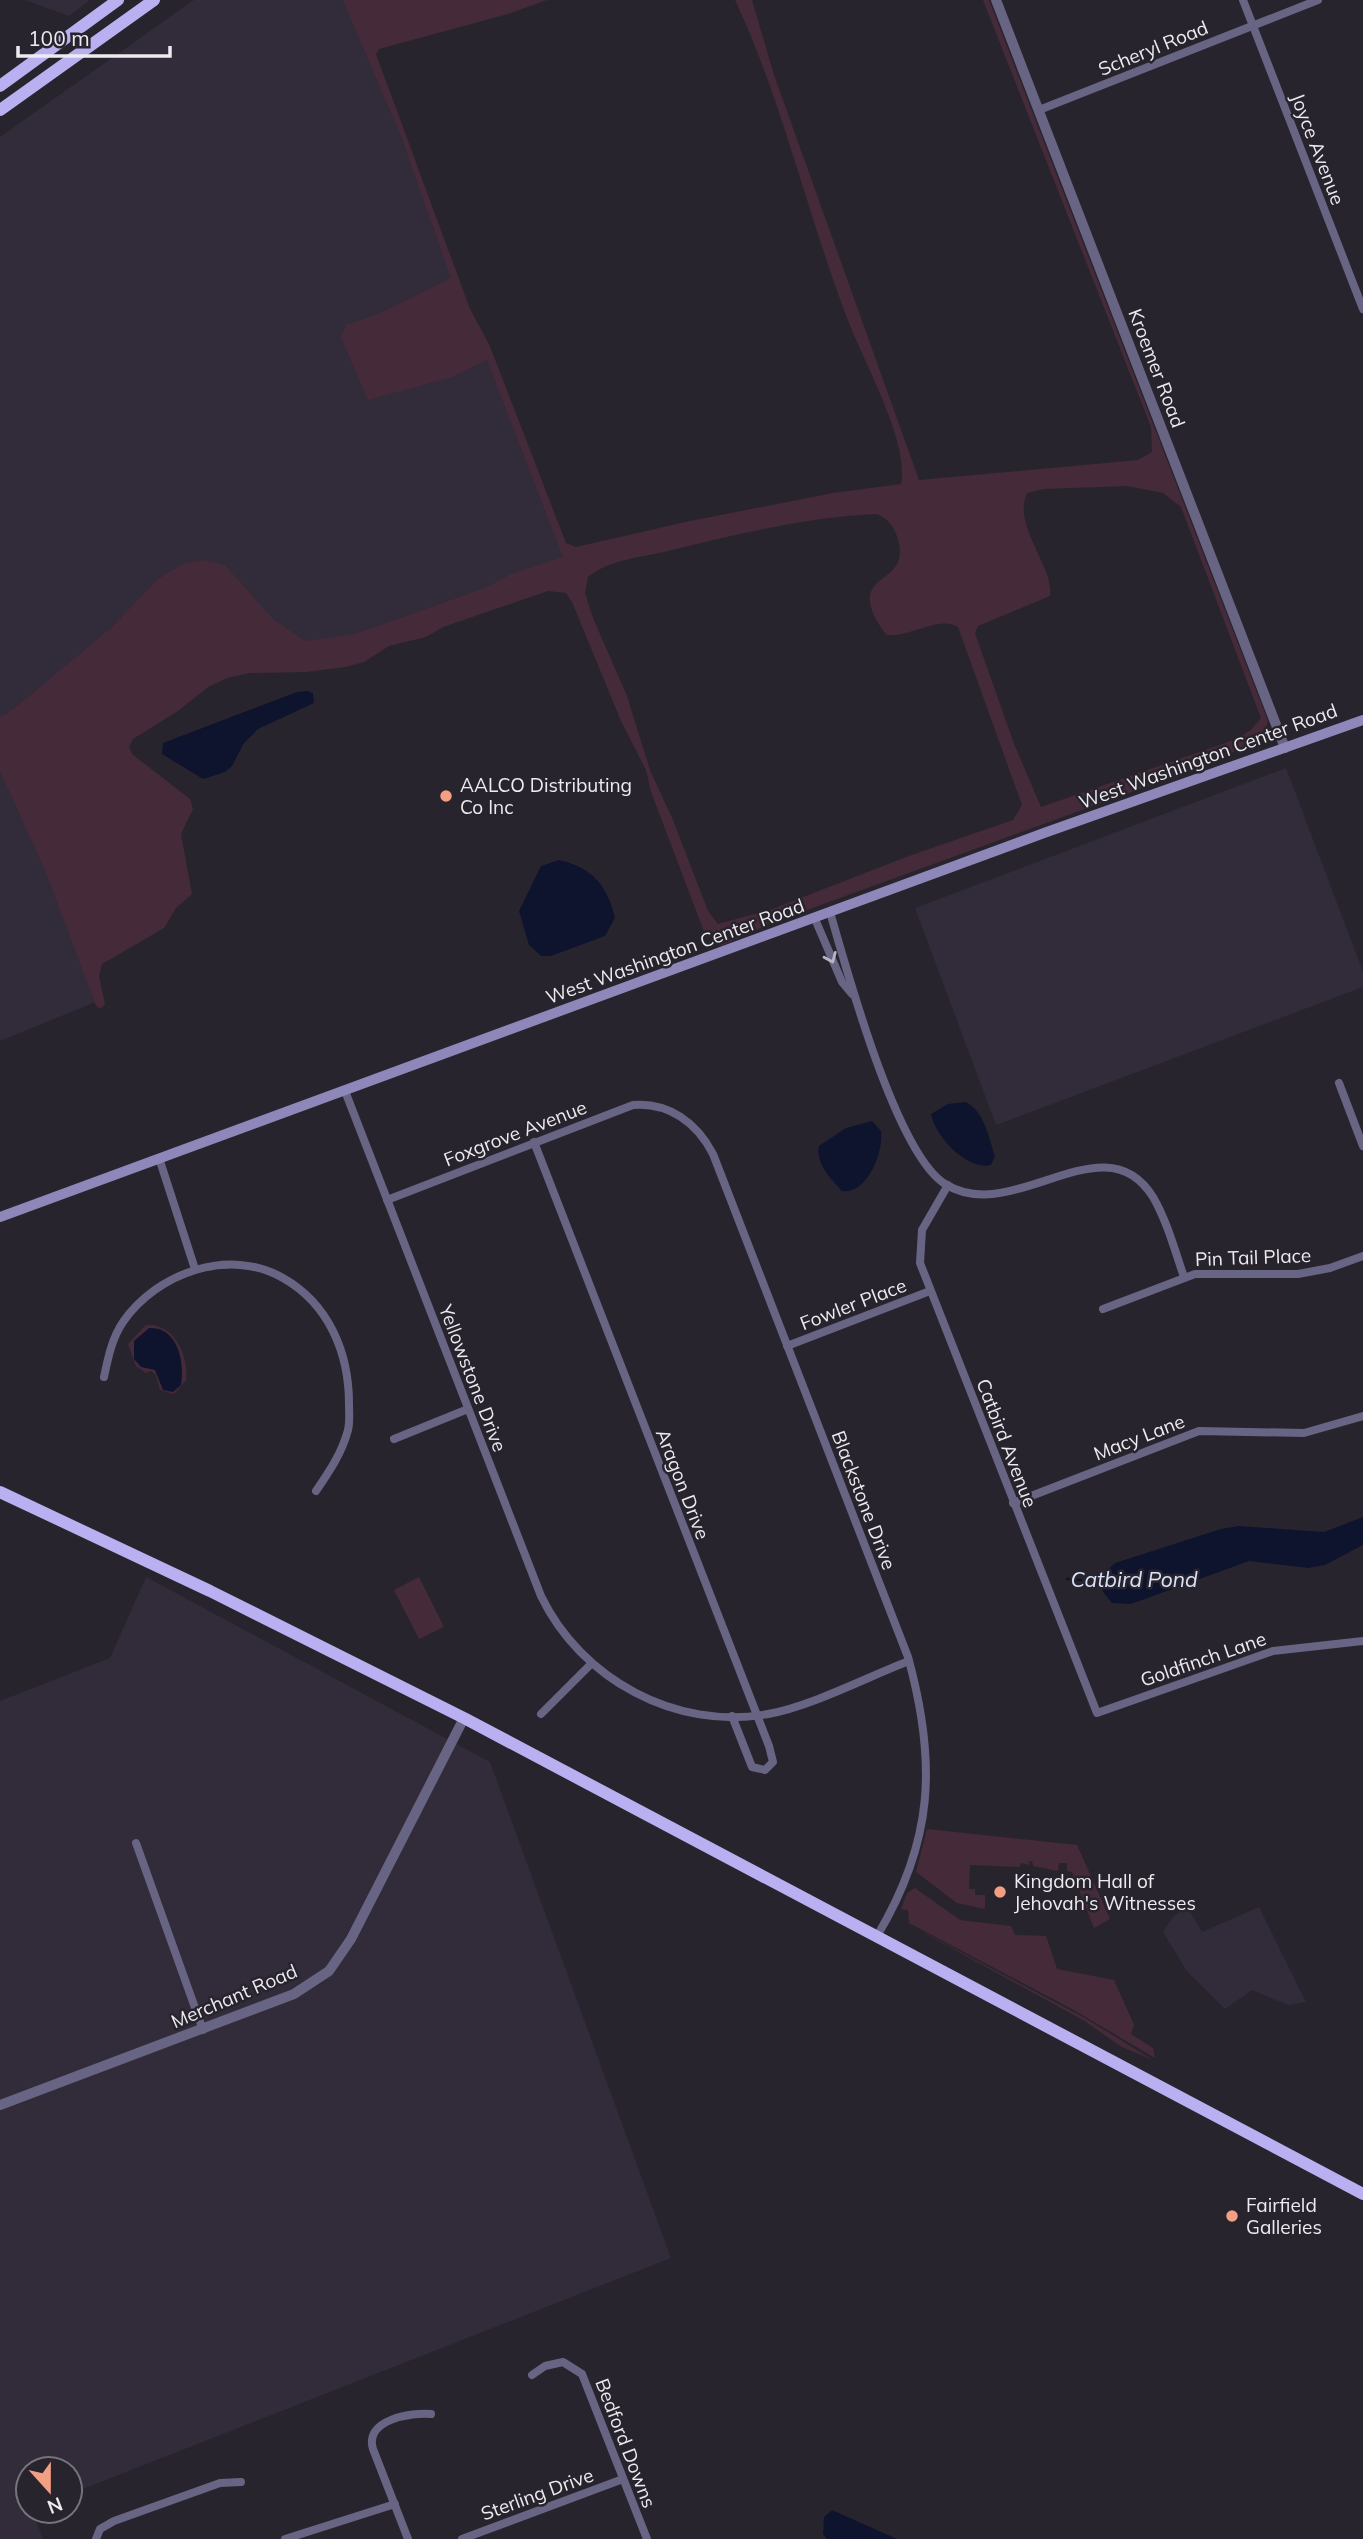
<svg xmlns="http://www.w3.org/2000/svg" width="1363" height="2539" font-family="Mulish,sans-serif">
<style>
.built{fill:#322b39}
.green{fill:#452a39;fill-rule:evenodd}
.water{fill:#0e142d}
.lines{fill:none;stroke-linecap:round;stroke-linejoin:round}
.stream{stroke:#0e142d;stroke-width:2.5}
.minor{stroke:#686484;stroke-width:8}
.tertiary{stroke:#686484;stroke-width:10}
.secondary{stroke:#8e87ba;stroke-width:10}
.trunk{stroke:#b8b0f0;stroke-width:12}
.oneway{stroke:#b8b4c5}
.poi-dot{fill:#f39f83;stroke:#28242d;stroke-width:2.5}
.labels{text-anchor:middle;stroke-width:5;stroke-linejoin:round;paint-order:stroke}
.street-label{font-size:19px;fill:#edeaf0;stroke:#28242d}
.poi-label{font-size:19px;fill:#edeaf0;stroke:#28242d;text-anchor:start}
.water-label{font-size:21px;font-style:italic;fill:#dbe3fa;stroke:#28242d}
</style>
<rect width="100%" height="100%" fill="#28242d"/>
<!-- built -->
<g class="built">
<polygon points="25,0 90,0 69,16"/>
<polygon points="194,0 346,0 573,566 344,649 0,726 0,137"/>
<polygon points="0,741 98,1001 0,1041"/>
<polygon points="1286,768 1363,972 1363,987 996,1125 915,908"/>
<polygon points="146,1577 490,1762 671,2258 70,2494 70,2469 28,2469 28,2511 32,2511 43,2539 0,2539 0,1701 110,1658"/>
<polygon points="1187,1907 1202,1932 1259,1907 1306,2002 1288,2005 1252,1990 1225,2009 1186,1970 1163,1932 1173,1917"/>
</g>
<!-- green -->
<g class="green">
<path d="M 343,0 L 547,0 L 508,14 L 379,49 L 376,54 L 470,309 L 489,344 L 566,543 L 576,547 L 690,521 L 833,493 L 901,484 C 909,445 869,371 853,333 C 809,224 785,106 735,0 L 752,0 L 774,75 L 919,480 L 1138,460 L 1152,452 L 1151,427 L 983,0 L 989,0 L 1268,721 L 1262,740 L 1175,776 L 774,922 L 721,946 L 715,935 L 707,937 L 705,934 L 651,792 L 646,770 L 621,721 L 572,602 L 566,593 L 548,591 L 443,627 L 426,637 L 389,646 L 364,662 L 346,667 L 306,672 L 250,673 L 227,678 L 208,687 L 178,711 L 133,739 L 129,747 L 132,754 L 190,799 L 193,809 L 181,834 L 192,894 L 176,908 L 164,928 L 102,964 L 99,976 L 105,1004 L 101,1009 L 96,1006 L 45,870 L 0,771 L 0,717 L 11,711 L 111,628 L 158,579 L 183,564 L 203,560 L 225,565 L 273,619 L 305,641 L 355,634 L 485,588 L 509,575 L 563,557 L 487,360 L 452,377 L 368,400 L 341,337 L 346,325 L 380,313 L 451,278 L 402,139 ZM 1127,486 L 1163,493 L 1181,507 L 1261,718 L 1251,730 L 1234,740 L 1041,807 L 1014,744 L 975,633 L 978,626 L 1050,596 C 1054,566 1012,526 1027,493 L 1044,489 ZM 877,514 C 889,519 894,527 898,539 C 908,576 875,574 870,595 C 868,609 879,626 887,635 C 909,638 939,615 958,627 L 1022,805 L 1013,820 L 906,857 L 770,910 L 718,924 L 708,911 L 673,820 L 650,770 L 627,696 L 593,618 L 585,593 L 588,577 C 608,560 638,558 664,552 C 733,535 806,517 877,514 Z"/>
<path d="M 146,1325 C 175,1323 189,1357 186,1380 L 174,1394 L 160,1390 L 156,1375 L 151,1371 L 146,1373 L 136,1366 L 128,1344 Z"/>
<polygon points="419,1577 444,1627 419,1639 394,1590"/>
<polygon points="927,1829 1077,1845 1110,1919 1094,1928 1072,1872 1067,1871 1067,1863 1059,1863 1058,1871 1033,1866 1032,1861 1029,1861 1029,1865 1021,1863 1019,1867 970,1865 969,1889 975,1889 975,1895 985,1895 985,1909 957,1903 916,1872"/>
<polygon points="915,1888 960,1920 1011,1926 1015,1935 1046,1936 1057,1969 1114,1980 1134,2025 1131,2034 1153,2048 1155,2058 1072,2009 909,1923 908,1910 901,1909 907,1893"/>
<polygon points="906,1923 1083,2017 1153,2060 1122,2047 1083,2020"/>
</g>
<!-- water -->
<g class="water">
<polygon points="307,691 313,693 314,703 258,729 244,743 232,766 225,772 203,779 162,754 163,743 297,692"/>
<path d="M 559,860 C 593,868 607,885 615,918 L 605,936 L 551,956 L 541,956 L 529,945 L 519,911 L 541,866 Z"/>
<path d="M 965,1102 C 984,1109 989,1139 995,1156 L 991,1165 C 967,1171 935,1136 931,1114 L 948,1104 Z"/>
<path d="M 872,1121 L 881,1131 C 884,1152 867,1195 842,1191 C 831,1179 815,1163 819,1146 L 846,1128 Z"/>
<path d="M 149,1328 C 178,1326 185,1363 181,1385 L 173,1392 L 163,1390 L 155,1370 L 141,1367 L 134,1359 L 134,1341 Z"/>
<polygon points="1363,1517 1363,1545 1325,1565 1308,1568 1249,1561 1131,1604 1112,1603 1103,1592 1100,1577 1115,1563 1221,1529 1239,1526 1324,1532"/>
<polygon points="832,2510 897,2539 827,2539 823,2534 824,2517"/>
</g>
<g class="lines">
<!-- stream -->
<polyline class="stream" points="1067,1579 1081,1580"/>
<!-- minor -->
<g class="minor">
<polyline points="1243,0 1363,309"/>
<polyline points="1039,110 1318,0"/>
<path d="M 830,912 C 847,971 896,1153 945,1184 C 1014,1227 1104,1118 1153,1197 C 1167,1221 1175,1251 1184,1277"/>
<polyline points="815,919 842,982 852,994"/>
<polyline points="1339,1083 1363,1146"/>
<path d="M 345,1091 L 541,1596 C 581,1679 676,1731 768,1714 C 812,1706 867,1677 909,1661"/>
<polyline points="534,1142 769,1746 773,1762 765,1770 752,1767 732,1716"/>
<polyline points="159,1158 195,1269"/>
<polyline points="948,1185 922,1230 920,1263 1097,1713 1273,1651 1363,1641"/>
<path d="M 387,1200 L 633,1105 C 669,1102 697,1123 713,1154 L 908,1657 C 937,1762 934,1841 877,1936"/>
<polyline points="1103,1309 1195,1274 1298,1274 1330,1268 1363,1256"/>
<polyline points="787,1346 930,1291"/>
<path d="M 104,1377 C 108,1358 112,1338 123,1322 C 157,1273 229,1247 283,1278 C 329,1304 349,1353 349,1404 C 349,1412 350,1422 348,1430 C 342,1453 329,1472 316,1491"/>
<polyline points="394,1439 468,1409"/>
<polyline points="1013,1503 1199,1431 1304,1433 1363,1416"/>
<polyline points="541,1714 591,1664"/>
<polyline points="136,1843 203,2030"/>
<polyline points="532,2375 545,2366 563,2362 582,2374 647,2539"/>
<polyline points="96,2539 100,2529 114,2521 220,2483 241,2482"/>
<polyline points="285,2539 395,2504"/>
<path d="M 408,2539 L 373,2449 C 364,2420 411,2412 431,2414"/>
<polyline points="462,2539 623,2479"/>
</g>
<!-- tertiary -->
<g class="tertiary">
<polyline points="996,0 1285,748"/>
<polyline points="0,2105 294,1994 329,1971 351,1939 464,1718"/>
</g>
<!-- secondary -->
<polyline class="secondary" points="0,1217 1044,833 1363,720"/>
<!-- trunk -->
<g class="trunk">
<polyline points="0,86 118,0"/>
<polyline points="0,110 154,0"/>
<polyline points="0,1492 210,1591 464,1718 1363,2194"/>
</g>
</g>
<!-- one-way arrows -->
<defs><path id="oneway-chevron" d="M-2-3.5L2.5 0L-2 3.5" fill="none" stroke-width="1.6" stroke-linecap="round" stroke-linejoin="round" transform="scale(1.75)"/></defs>
<use class="oneway" href="#oneway-chevron" transform="translate(831 958) rotate(67)"/>
<!-- markers -->
<g class="poi-dot">
<circle cx="446" cy="796" r="7"/>
<circle cx="1000" cy="1892" r="7"/>
<circle cx="1232" cy="2216" r="7"/>
</g>
<g class="labels">
<!-- street labels -->
<g class="street-label">
<text transform="translate(1153 48) rotate(-22)" y="7">Scheryl Road</text>
<text transform="translate(1318 149) rotate(69)" y="7">Joyce Avenue</text>
<text transform="translate(1157 368) rotate(69)" y="7">Kroemer Road</text>
<text transform="translate(1208 756) rotate(-20)" y="7">West Washington Center Road</text>
<text transform="translate(675 951) rotate(-20)" y="7">West Washington Center Road</text>
<text transform="translate(515 1133) rotate(-21)" y="7">Foxgrove Avenue</text>
<text transform="translate(1253 1257) rotate(-2)" y="7">Pin Tail Place</text>
<text transform="translate(853 1304) rotate(-21)" y="7">Fowler Place</text>
<text transform="translate(473 1378) rotate(69)" y="7">Yellowstone Drive</text>
<text transform="translate(1139 1437) rotate(-21)" y="7">Macy Lane</text>
<text transform="translate(1007 1443) rotate(69)" y="7">Catbird Avenue</text>
<text transform="translate(683 1484) rotate(69)" y="7">Aragon Drive</text>
<text transform="translate(864 1500) rotate(69)" y="7">Blackstone Drive</text>
<text transform="translate(1203 1659) rotate(-19)" y="7">Goldfinch Lane</text>
<text transform="translate(234 1996) rotate(-23)" y="7">Merchant Road</text>
<text transform="translate(626 2443) rotate(69)" y="7">Bedford Downs</text>
<text transform="translate(537 2494) rotate(-20)" y="7">Sterling Drive</text>
</g>
<!-- poi labels -->
<g class="poi-label">
<text x="460" y="792">AALCO Distributing<tspan x="460" dy="22">Co Inc</tspan></text>
<text x="1014" y="1888">Kingdom Hall of<tspan x="1014" dy="22">Jehovah's Witnesses</tspan></text>
<text x="1246" y="2212">Fairfield<tspan x="1246" dy="22">Galleries</tspan></text>
</g>
<!-- water labels -->
<g class="water-label">
<text x="1134" y="1587">Catbird Pond</text>
</g>
</g>
<!-- north arrow -->
<g transform="translate(49 2490) rotate(159)"><circle r="33" fill="#28242d" stroke="#77737b" stroke-width="2"/>
<path d="M0-5L12 26L0 18L-12 26Z" fill="#f39f83"/>
<text y="-10" font-size="19" font-weight="bold" text-anchor="middle" fill="#edeaf0">N</text>
</g>
<!-- scale -->
<path d="M18 46v10h152v-10" fill="none" stroke="#edeaf0" stroke-width="3.5"/>
<text x="28" y="46" font-size="21" fill="#edeaf0" stroke="#28242d" stroke-width="5" paint-order="stroke">100 m</text>
</svg>
